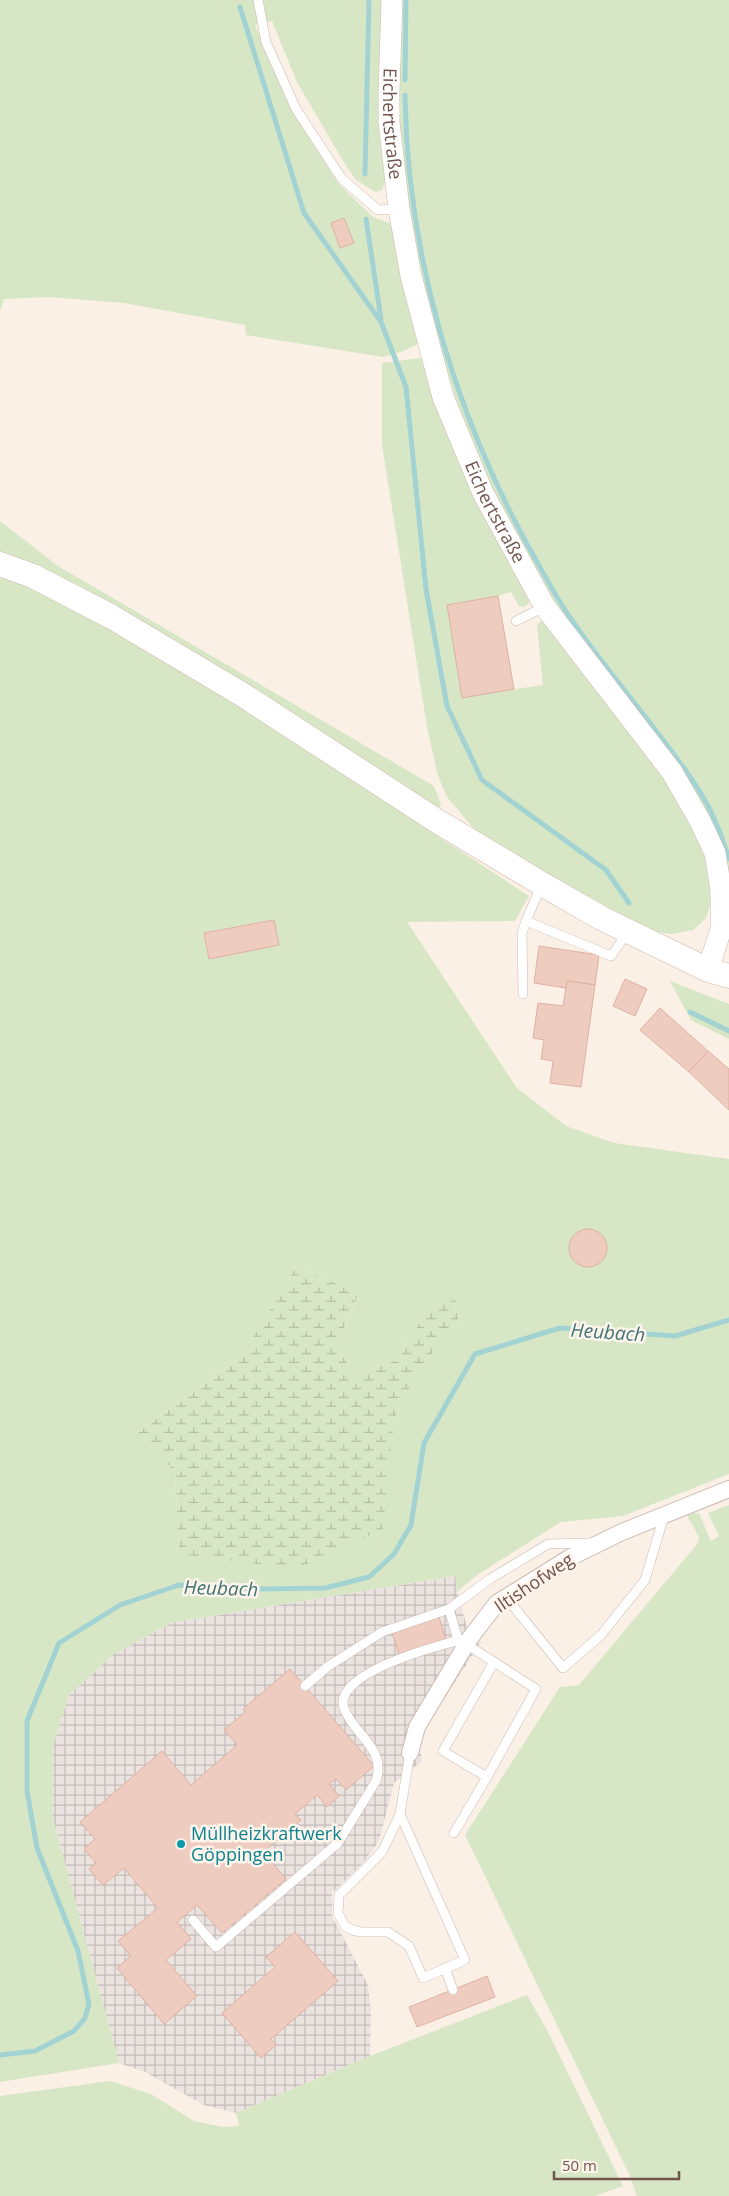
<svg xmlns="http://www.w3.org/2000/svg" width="729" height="2196" font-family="'Open Sans',sans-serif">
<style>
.industrial{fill:url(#industrial-grid)}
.green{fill:#d7e7c5;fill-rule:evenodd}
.wetland{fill:url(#wetland-marsh)}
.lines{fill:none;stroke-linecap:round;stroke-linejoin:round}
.stream{stroke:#a3d2d3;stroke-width:5}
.building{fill:#eeccc0;stroke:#dfb1a1}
.service-casing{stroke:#cdb9b0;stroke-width:10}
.minor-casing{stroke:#cdb9b0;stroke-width:18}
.tertiary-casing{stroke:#cdb9b0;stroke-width:22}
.secondary-casing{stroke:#d0b8ad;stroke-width:25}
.service{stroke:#fff;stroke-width:9}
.minor{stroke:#fff;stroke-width:16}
.tertiary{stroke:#fff;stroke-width:21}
.secondary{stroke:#fff;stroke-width:24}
.culture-dot{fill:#0f9aa8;stroke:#fdf4ec;stroke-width:2}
.labels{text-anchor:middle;stroke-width:5;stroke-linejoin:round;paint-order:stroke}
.street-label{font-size:18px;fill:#71554d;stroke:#fdf4ec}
.culture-label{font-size:18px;fill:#0d838f;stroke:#fdf4ec;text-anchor:start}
.water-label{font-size:19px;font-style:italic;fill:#427376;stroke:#fdf4ec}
</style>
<defs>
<pattern id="industrial-grid" width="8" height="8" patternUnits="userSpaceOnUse" patternTransform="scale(1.25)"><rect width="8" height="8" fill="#ebe3df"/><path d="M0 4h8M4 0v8" fill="none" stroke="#c3bbb7"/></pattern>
<pattern id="wetland-marsh" width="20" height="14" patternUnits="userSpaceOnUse" patternTransform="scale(1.25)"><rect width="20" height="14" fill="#d7e7c5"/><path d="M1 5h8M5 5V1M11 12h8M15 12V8" fill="none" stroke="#b3bea2"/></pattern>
</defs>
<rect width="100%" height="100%" fill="#faf0e6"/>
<!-- industrial -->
<polygon class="industrial" points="456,1576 457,1592 469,1634 481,1642 422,1733 420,1747 422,1761 394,1783 379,1841 363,1863 332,1893 332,1916 368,1985 371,2013 370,2056 236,2113 204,2105 145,2072 119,2063 52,1815 53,1746 69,1695 114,1654 171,1623"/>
<!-- green -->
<g class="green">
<polygon points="0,0 382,0 387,177 382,190 375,192 356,180 345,164 297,82 272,21 255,25 291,109 338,183 373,217 392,224 418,344 401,352 383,357 246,335 245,325 124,303 49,297 4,299 0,311"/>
<path d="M 400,0 L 729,0 L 729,873 L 727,865 L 535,571 C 514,532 493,493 476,452 C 434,348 406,237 400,125 C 397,83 400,42 400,0 Z"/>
<polygon points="421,358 430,385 530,601 525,607 519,606 511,592 498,596 447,605 462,697 543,685 537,625 541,621 548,622 664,778 703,844 712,898 706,918 693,930 671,934 652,931 541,871 475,830 447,797 438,776 427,727 382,445 382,363"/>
<polygon points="0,521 58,566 434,786 441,804 439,808 115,606 48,571 0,553"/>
<path d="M 0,571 L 164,657 L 529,896 L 515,921 L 407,922 L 517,1088 L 566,1126 L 614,1143 L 729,1159 L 729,1474 L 623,1516 L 561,1522 L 477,1575 L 457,1592 L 455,1576 L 171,1623 L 114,1654 L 69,1695 L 53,1746 L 52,1815 L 119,2063 L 0,2082 ZM 273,920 L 279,945 L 209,959 L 204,933 ZM 296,1267 L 359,1294 L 337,1343 L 353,1375 L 398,1360 L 425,1313 L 465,1310 L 418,1372 L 394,1420 L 179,1553 L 175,1471 L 136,1433 L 241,1357 Z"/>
<polygon points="670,981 729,1004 729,1039 691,1020"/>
<polygon points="729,1505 729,2196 637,2196 629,2174 465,1835 560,1687 579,1685 698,1543 699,1537 686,1514 699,1513 711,1541 719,1536 708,1513"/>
<polygon points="527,1995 548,2032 623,2186 595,2196 0,2196 0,2096 110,2081 151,2094 194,2121 223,2127 239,2126 236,2113 370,2056"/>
</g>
<!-- wetland -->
<polygon class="wetland" points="296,1267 359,1293 337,1343 353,1375 398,1360 425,1313 448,1294 465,1310 418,1372 394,1420 383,1529 296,1569 179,1554 175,1471 135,1434 241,1357"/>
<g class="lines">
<!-- stream -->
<g class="stream">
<polyline points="240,7 304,213 381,322 406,387 426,589 447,706 482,780 606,870 629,903"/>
<polyline points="405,80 406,0"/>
<path d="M 405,95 C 407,253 453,408 528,546 C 542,570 555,596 571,619 C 600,662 635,702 666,744 C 684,768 704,794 716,823 C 721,834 725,847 729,859"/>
<polyline points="365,174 369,0"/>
<polyline points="366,219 381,319"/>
<polyline points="690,1012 729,1031"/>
<polyline points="0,2055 35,2051 74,2031 85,2018 89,2004 78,1951 37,1848 27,1791 27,1721 59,1643 120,1605 179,1585 260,1589 325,1588 369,1577 394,1554 411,1525 424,1443 475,1354 560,1328 675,1336 729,1320"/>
</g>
</g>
<!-- building -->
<g class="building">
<polygon points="344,218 354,243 340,248 331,223"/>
<polygon points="498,596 514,689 462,698 447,605"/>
<polygon points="274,920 279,945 209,959 204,933"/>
<polygon points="539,946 599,955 595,985 567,981 566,988 534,983"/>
<polygon points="625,979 647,989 635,1016 613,1006"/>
<polygon points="567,981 595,985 581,1087 550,1083 553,1061 541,1059 544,1040 533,1038 538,1003 563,1006"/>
<polygon points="660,1008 708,1051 689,1072 640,1030"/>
<polygon points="708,1051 729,1069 729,1110 689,1072"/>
<circle cx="588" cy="1248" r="19"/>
<polygon points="438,1614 448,1646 411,1658 399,1655 392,1632"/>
<polygon points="290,1669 374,1766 346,1790 336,1779 329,1784 339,1796 327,1807 317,1795 295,1814 301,1820 263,1852 286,1879 222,1933 197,1905 177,1922 191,1939 166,1960 197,1996 164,2024 117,1968 131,1956 118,1941 158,1908 124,1868 103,1885 89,1869 96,1863 84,1849 95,1839 80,1822 162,1751 191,1785 237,1745 224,1730 245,1712 243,1709"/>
<polygon points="295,1932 338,1981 271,2039 276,2045 261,2058 222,2013 275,1967 266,1957"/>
<polygon points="487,1976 495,1997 417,2027 409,2007"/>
</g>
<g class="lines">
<defs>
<g id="service">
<polyline points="258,0 266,42 296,109 342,179 378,210 399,209"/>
<polyline points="516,621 544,607"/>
<polyline points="542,884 526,921 611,956 627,933"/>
<polyline points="523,994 522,933 526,921"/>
<polyline points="506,1597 563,1668 601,1635 645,1580 664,1516"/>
<polyline points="458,1640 449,1609 490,1579 548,1544 591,1543"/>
<polyline points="466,1644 536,1689 487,1777 443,1751 494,1662"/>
<polyline points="305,1686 327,1667 382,1632 449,1609"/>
<polyline points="400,1814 465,1960 423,1978 409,1946 388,1932 361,1932 352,1930 345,1926 338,1913 339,1895 382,1852 400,1814 410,1753"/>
<polyline points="454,1833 487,1777"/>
<path d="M 193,1920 L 216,1947 L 338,1843 L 376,1781 C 387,1748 354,1736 344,1708 C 332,1672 445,1643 470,1638"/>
<polyline points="445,1968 453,1990"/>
</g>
<polyline id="minor" points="410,1753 417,1727 470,1638 497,1603 571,1557 622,1532 729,1489"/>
<g id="tertiary">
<path id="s1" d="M 392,0 L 389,92 L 389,122 L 399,209 L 411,276 L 443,397 L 483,493 L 545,607 L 672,772 L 700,821 L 715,853 L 721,890 L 721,929 L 708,970"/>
</g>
<polyline id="secondary" points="0,564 33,576 112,617 243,695 437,821 542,884 601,918 708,970 729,976"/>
</defs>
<!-- service casing -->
<use href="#service" class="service-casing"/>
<!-- minor casing -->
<use href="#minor" class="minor-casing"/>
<!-- tertiary casing -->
<use href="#tertiary" class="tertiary-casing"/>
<!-- secondary casing -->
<use href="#secondary" class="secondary-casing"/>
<!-- service -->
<use href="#service" class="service"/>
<!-- minor -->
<use href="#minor" class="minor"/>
<!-- tertiary -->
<use href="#tertiary" class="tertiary"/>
<!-- secondary -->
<use href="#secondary" class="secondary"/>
</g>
<!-- markers -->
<circle class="culture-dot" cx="181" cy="1844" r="5"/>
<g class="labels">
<!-- street labels -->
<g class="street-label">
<text dy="6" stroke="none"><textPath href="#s1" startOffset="124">Eichertstraße</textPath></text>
<text dy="6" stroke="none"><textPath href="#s1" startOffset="529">Eichertstraße</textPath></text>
<text transform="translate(534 1583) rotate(-34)" y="6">Iltishofweg</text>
</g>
<!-- culture labels -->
<g class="culture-label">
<text x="191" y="1840">Müllheizkraftwerk<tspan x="191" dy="21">Göppingen</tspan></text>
</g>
<!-- water labels -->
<g class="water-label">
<text transform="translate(608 1332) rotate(4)" y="7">Heubach</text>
<text transform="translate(221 1588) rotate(2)" y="7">Heubach</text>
</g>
</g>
<!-- scale -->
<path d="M554 2171v8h125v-8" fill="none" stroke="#71554d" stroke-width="2.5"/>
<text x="562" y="2171" font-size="15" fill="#71554d" stroke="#fdf4ec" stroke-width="4" paint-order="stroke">50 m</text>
</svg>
